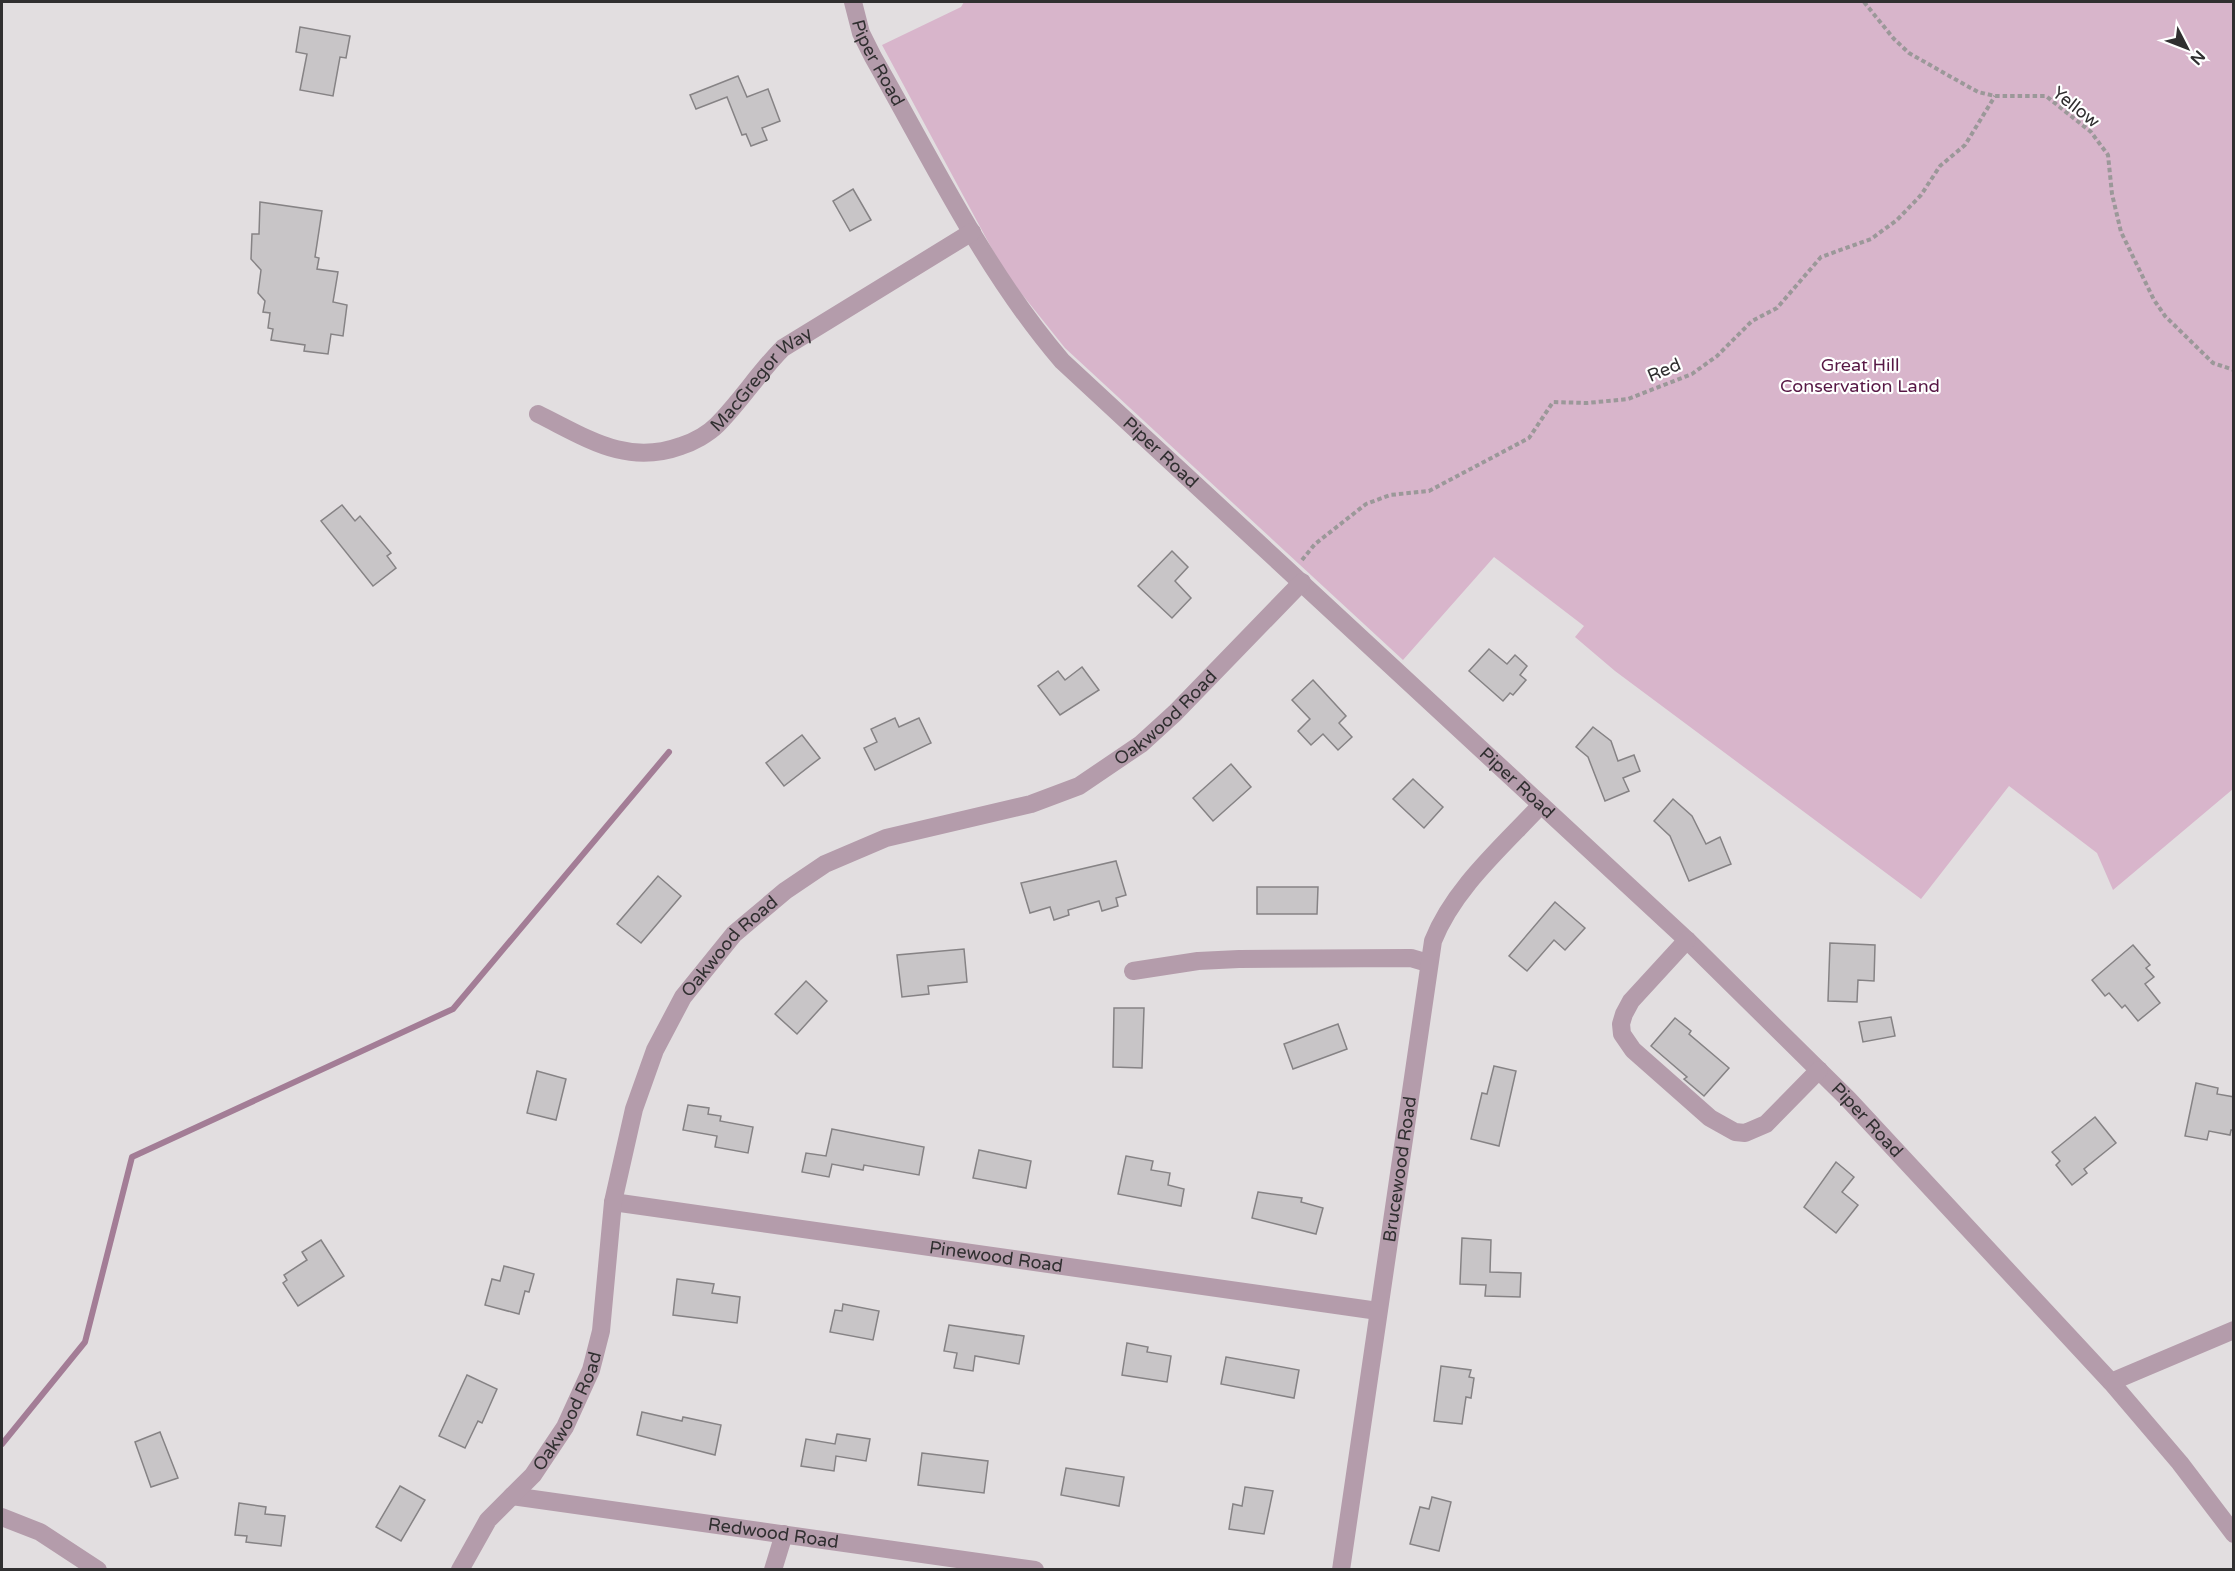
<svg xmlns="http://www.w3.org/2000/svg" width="2235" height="1571" font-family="'Varela Round',sans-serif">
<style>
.green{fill:#d8b5cb}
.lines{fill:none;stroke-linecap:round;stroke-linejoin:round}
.stream{stroke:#a37d96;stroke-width:6}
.building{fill:#c8c5c7;stroke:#868385;stroke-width:1.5}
.path{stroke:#9b9899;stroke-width:4;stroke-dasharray:4.5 3;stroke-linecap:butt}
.minor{stroke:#b49cab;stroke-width:18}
.labels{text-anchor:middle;stroke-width:4.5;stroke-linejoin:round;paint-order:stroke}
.street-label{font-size:18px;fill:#302f30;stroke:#fff}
.park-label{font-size:18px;fill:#571845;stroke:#fff}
</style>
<rect width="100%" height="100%" fill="#e2dee0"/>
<!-- green -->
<polygon class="green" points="964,2 2233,2 2233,789 2113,890 2097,853 2009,786 1921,899 1615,671 1575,637 1584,626 1494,557 1403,660 1065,348 1005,273 882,45 961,7"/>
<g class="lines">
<!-- stream -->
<polyline class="stream" points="2,1444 85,1342 132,1157 453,1009 669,752"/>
</g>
<!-- building -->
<g class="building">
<polygon points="300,27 350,36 346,58 340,57 333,96 300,90 307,54 296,52"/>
<polygon points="738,76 747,97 768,89 780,121 762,128 767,140 751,146 746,134 742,135 727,97 696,109 690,95"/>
<polygon points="853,189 871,220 850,231 833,201"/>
<polygon points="260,202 322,211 315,257 319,258 317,269 338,272 333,302 347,305 343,336 331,334 328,354 304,351 305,345 271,340 273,329 268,328 270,313 263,312 265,301 258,293 261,270 251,259 252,234 259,234"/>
<polygon points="342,505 355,521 360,516 391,553 387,556 396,568 373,586 321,521"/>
<polygon points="1172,551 1188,567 1175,581 1191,598 1172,618 1138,586"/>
<polygon points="1489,649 1507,664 1515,655 1527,666 1520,675 1526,680 1513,695 1510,693 1503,701 1469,671"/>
<polygon points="1082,667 1099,690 1060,715 1038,686 1058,671 1065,680"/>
<polygon points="1313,680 1346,716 1339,723 1352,737 1338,750 1323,734 1311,745 1298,731 1310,719 1292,700"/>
<polygon points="895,718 899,727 919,718 931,743 875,770 864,748 877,742 871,729"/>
<polygon points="1593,727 1611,741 1618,761 1634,755 1640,771 1623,778 1629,791 1605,801 1588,757 1576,747"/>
<polygon points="802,735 820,758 784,786 766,763"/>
<polygon points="1231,764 1251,787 1213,821 1193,798"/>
<polygon points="1413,779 1443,807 1424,828 1393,799"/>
<polygon points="1673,799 1692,816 1706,844 1720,837 1731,864 1689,881 1670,836 1654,821"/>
<polygon points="1116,861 1126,895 1116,898 1118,906 1102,911 1099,901 1068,910 1069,915 1054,920 1050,907 1030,913 1021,883"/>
<polygon points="658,876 681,896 641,943 617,924"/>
<polygon points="1257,887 1318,887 1317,914 1257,914"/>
<polygon points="1555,902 1585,928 1565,950 1554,940 1527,971 1509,956"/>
<polygon points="1830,943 1875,945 1874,981 1858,980 1857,1002 1828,1001"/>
<polygon points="2133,945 2150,965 2146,968 2154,977 2145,984 2160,1003 2138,1021 2125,1005 2122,1008 2109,993 2105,996 2092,980"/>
<polygon points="964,949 967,982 928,986 929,994 902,997 897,955"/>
<polygon points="806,981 827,1001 797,1034 775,1014"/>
<polygon points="1114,1008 1144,1008 1142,1068 1113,1067"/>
<polygon points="1891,1017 1895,1036 1863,1042 1859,1022"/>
<polygon points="1675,1018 1691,1031 1689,1034 1729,1068 1704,1096 1684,1079 1687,1077 1651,1046"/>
<polygon points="1338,1024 1347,1049 1293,1069 1284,1044"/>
<polygon points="1494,1066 1516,1071 1499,1146 1471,1139 1482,1093 1487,1094"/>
<polygon points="537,1071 566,1079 556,1120 527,1113"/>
<polygon points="2196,1083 2218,1088 2217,1094 2234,1097 2234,1130 2231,1130 2230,1135 2209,1131 2207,1140 2185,1136"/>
<polygon points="688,1105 709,1108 708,1114 721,1116 720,1121 753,1127 748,1153 715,1147 717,1136 683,1130"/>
<polygon points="2095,1117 2116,1143 2084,1169 2087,1173 2072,1185 2056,1165 2060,1161 2052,1152"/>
<polygon points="832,1129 924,1147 919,1175 864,1165 863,1170 832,1164 829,1177 802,1172 806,1153 826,1156"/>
<polygon points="979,1150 1031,1161 1026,1188 973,1178"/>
<polygon points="1126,1156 1153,1161 1151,1170 1170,1173 1168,1185 1184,1189 1181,1206 1118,1194"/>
<polygon points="1836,1162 1854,1177 1842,1192 1858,1205 1836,1233 1804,1207"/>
<polygon points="1258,1192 1302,1198 1301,1202 1323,1208 1316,1234 1252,1218"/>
<polygon points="1462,1238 1491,1240 1490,1272 1521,1273 1520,1297 1485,1296 1486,1285 1460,1284"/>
<polygon points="321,1240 344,1276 298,1306 283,1283 287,1280 284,1275 307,1260 302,1252"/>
<polygon points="504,1266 534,1274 529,1292 525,1291 519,1314 485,1305 492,1279 500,1281"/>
<polygon points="677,1279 714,1284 712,1293 740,1297 737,1323 673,1315"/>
<polygon points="843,1304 879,1311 873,1340 830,1332 835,1310 842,1311"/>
<polygon points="949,1325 1024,1336 1019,1364 975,1356 973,1371 954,1368 957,1353 944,1351"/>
<polygon points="1127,1343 1148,1347 1147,1352 1171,1356 1167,1382 1122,1375"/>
<polygon points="1226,1357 1299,1370 1294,1398 1221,1384"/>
<polygon points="1441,1366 1471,1370 1469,1377 1474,1378 1471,1398 1466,1397 1462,1424 1434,1421"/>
<polygon points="467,1375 497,1389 482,1423 478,1421 465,1448 439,1436"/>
<polygon points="642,1412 682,1421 683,1417 721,1425 715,1455 637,1435"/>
<polygon points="160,1432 178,1478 151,1487 135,1442"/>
<polygon points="837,1434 870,1439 866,1461 836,1456 834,1471 801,1466 806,1439 835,1444"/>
<polygon points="922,1453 988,1461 984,1493 918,1485"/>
<polygon points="1066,1468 1124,1477 1119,1506 1061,1495"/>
<polygon points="400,1486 425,1500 401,1541 376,1527"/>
<polygon points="1245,1487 1273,1491 1264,1534 1229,1529 1233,1504 1242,1506"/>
<polygon points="1432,1497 1451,1502 1439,1551 1410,1544 1420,1507 1429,1509"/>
<polygon points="239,1503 266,1507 265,1514 285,1516 281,1546 246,1542 247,1536 235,1535"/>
</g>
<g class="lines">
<!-- path -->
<g class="path">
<polyline points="1864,2 1894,39 1909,53 1944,73 1978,92 1995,96 2046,96 2091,132 2108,155 2112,194 2121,232 2154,300 2165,316 2213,363 2234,370"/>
<polyline points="1302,560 1315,544 1366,504 1390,495 1429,491 1529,438 1553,402 1587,403 1628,399 1692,374 1717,356 1752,321 1777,308 1821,257 1871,239 1897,220 1921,195 1940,166 1965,145 1995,96"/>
</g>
<!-- minor -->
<g class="minor">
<path id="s1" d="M 853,2 L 861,33 L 873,57 C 932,160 984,270 1062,361 L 1687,940 L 1848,1099 L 2111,1382 L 2180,1463 L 2234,1534"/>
<path id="s2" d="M 538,414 C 587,438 626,466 681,446 C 693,442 708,434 717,425 C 741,401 759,372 783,348 L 972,232"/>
<polyline points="1687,940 1631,1001 1624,1014 1621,1024 1622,1034 1633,1050 1710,1118 1735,1132 1745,1133 1766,1124 1819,1070"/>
<polyline points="1133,971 1198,961 1239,959 1411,958 1428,963"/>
<path id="s3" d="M 613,1202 L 1378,1311"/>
<polyline points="2111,1382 2234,1330"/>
<path id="s4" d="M 512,1496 L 1035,1570"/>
<polyline points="2,1517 40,1532 98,1570"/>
<path id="s5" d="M 460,1570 L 488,1520 L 533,1475 L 565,1427 L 591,1370 L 601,1331 L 613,1202 L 634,1109 L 655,1050 L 683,997 L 734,934 L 785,891 L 825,864 L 886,838 L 1031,804 L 1079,786 L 1141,744 L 1175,713 L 1302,582"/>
<polyline points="773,1570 784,1534"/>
<path id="s6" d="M 1341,1570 L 1433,941 C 1454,888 1502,847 1541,805"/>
</g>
</g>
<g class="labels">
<!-- street labels -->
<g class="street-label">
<text dy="6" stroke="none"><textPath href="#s1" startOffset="66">Piper Road</textPath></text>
<text transform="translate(2076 107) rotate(38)" y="6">Yellow</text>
<text transform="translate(1664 370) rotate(-23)" y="6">Red</text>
<text dy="6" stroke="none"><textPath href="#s2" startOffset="258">MacGregor Way</textPath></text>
<text dy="6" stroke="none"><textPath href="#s1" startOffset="552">Piper Road</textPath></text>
<text dy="6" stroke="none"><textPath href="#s5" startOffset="1202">Oakwood Road</textPath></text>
<text dy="6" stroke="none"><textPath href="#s1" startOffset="1038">Piper Road</textPath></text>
<text dy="6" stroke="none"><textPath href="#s5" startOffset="698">Oakwood Road</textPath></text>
<text dy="6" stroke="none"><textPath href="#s1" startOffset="1524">Piper Road</textPath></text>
<text dy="6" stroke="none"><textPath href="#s6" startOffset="405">Brucewood Road</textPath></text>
<text dy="6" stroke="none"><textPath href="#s3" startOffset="387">Pinewood Road</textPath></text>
<text dy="6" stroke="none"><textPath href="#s5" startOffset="194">Oakwood Road</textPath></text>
<text dy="6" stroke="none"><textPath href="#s4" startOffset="264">Redwood Road</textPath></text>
</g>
<!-- park labels -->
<g class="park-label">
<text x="1860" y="371">Great Hill<tspan x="1860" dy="21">Conservation Land</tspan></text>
</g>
</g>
<!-- border -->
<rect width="2235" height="1571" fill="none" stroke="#302f30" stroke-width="6"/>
<!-- north arrow -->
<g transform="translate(2187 48) rotate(132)" stroke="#ffffff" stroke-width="4.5" paint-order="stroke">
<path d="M0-4.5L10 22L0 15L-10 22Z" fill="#302f30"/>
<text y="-9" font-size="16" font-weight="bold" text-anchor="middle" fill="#302f30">N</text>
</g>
</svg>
